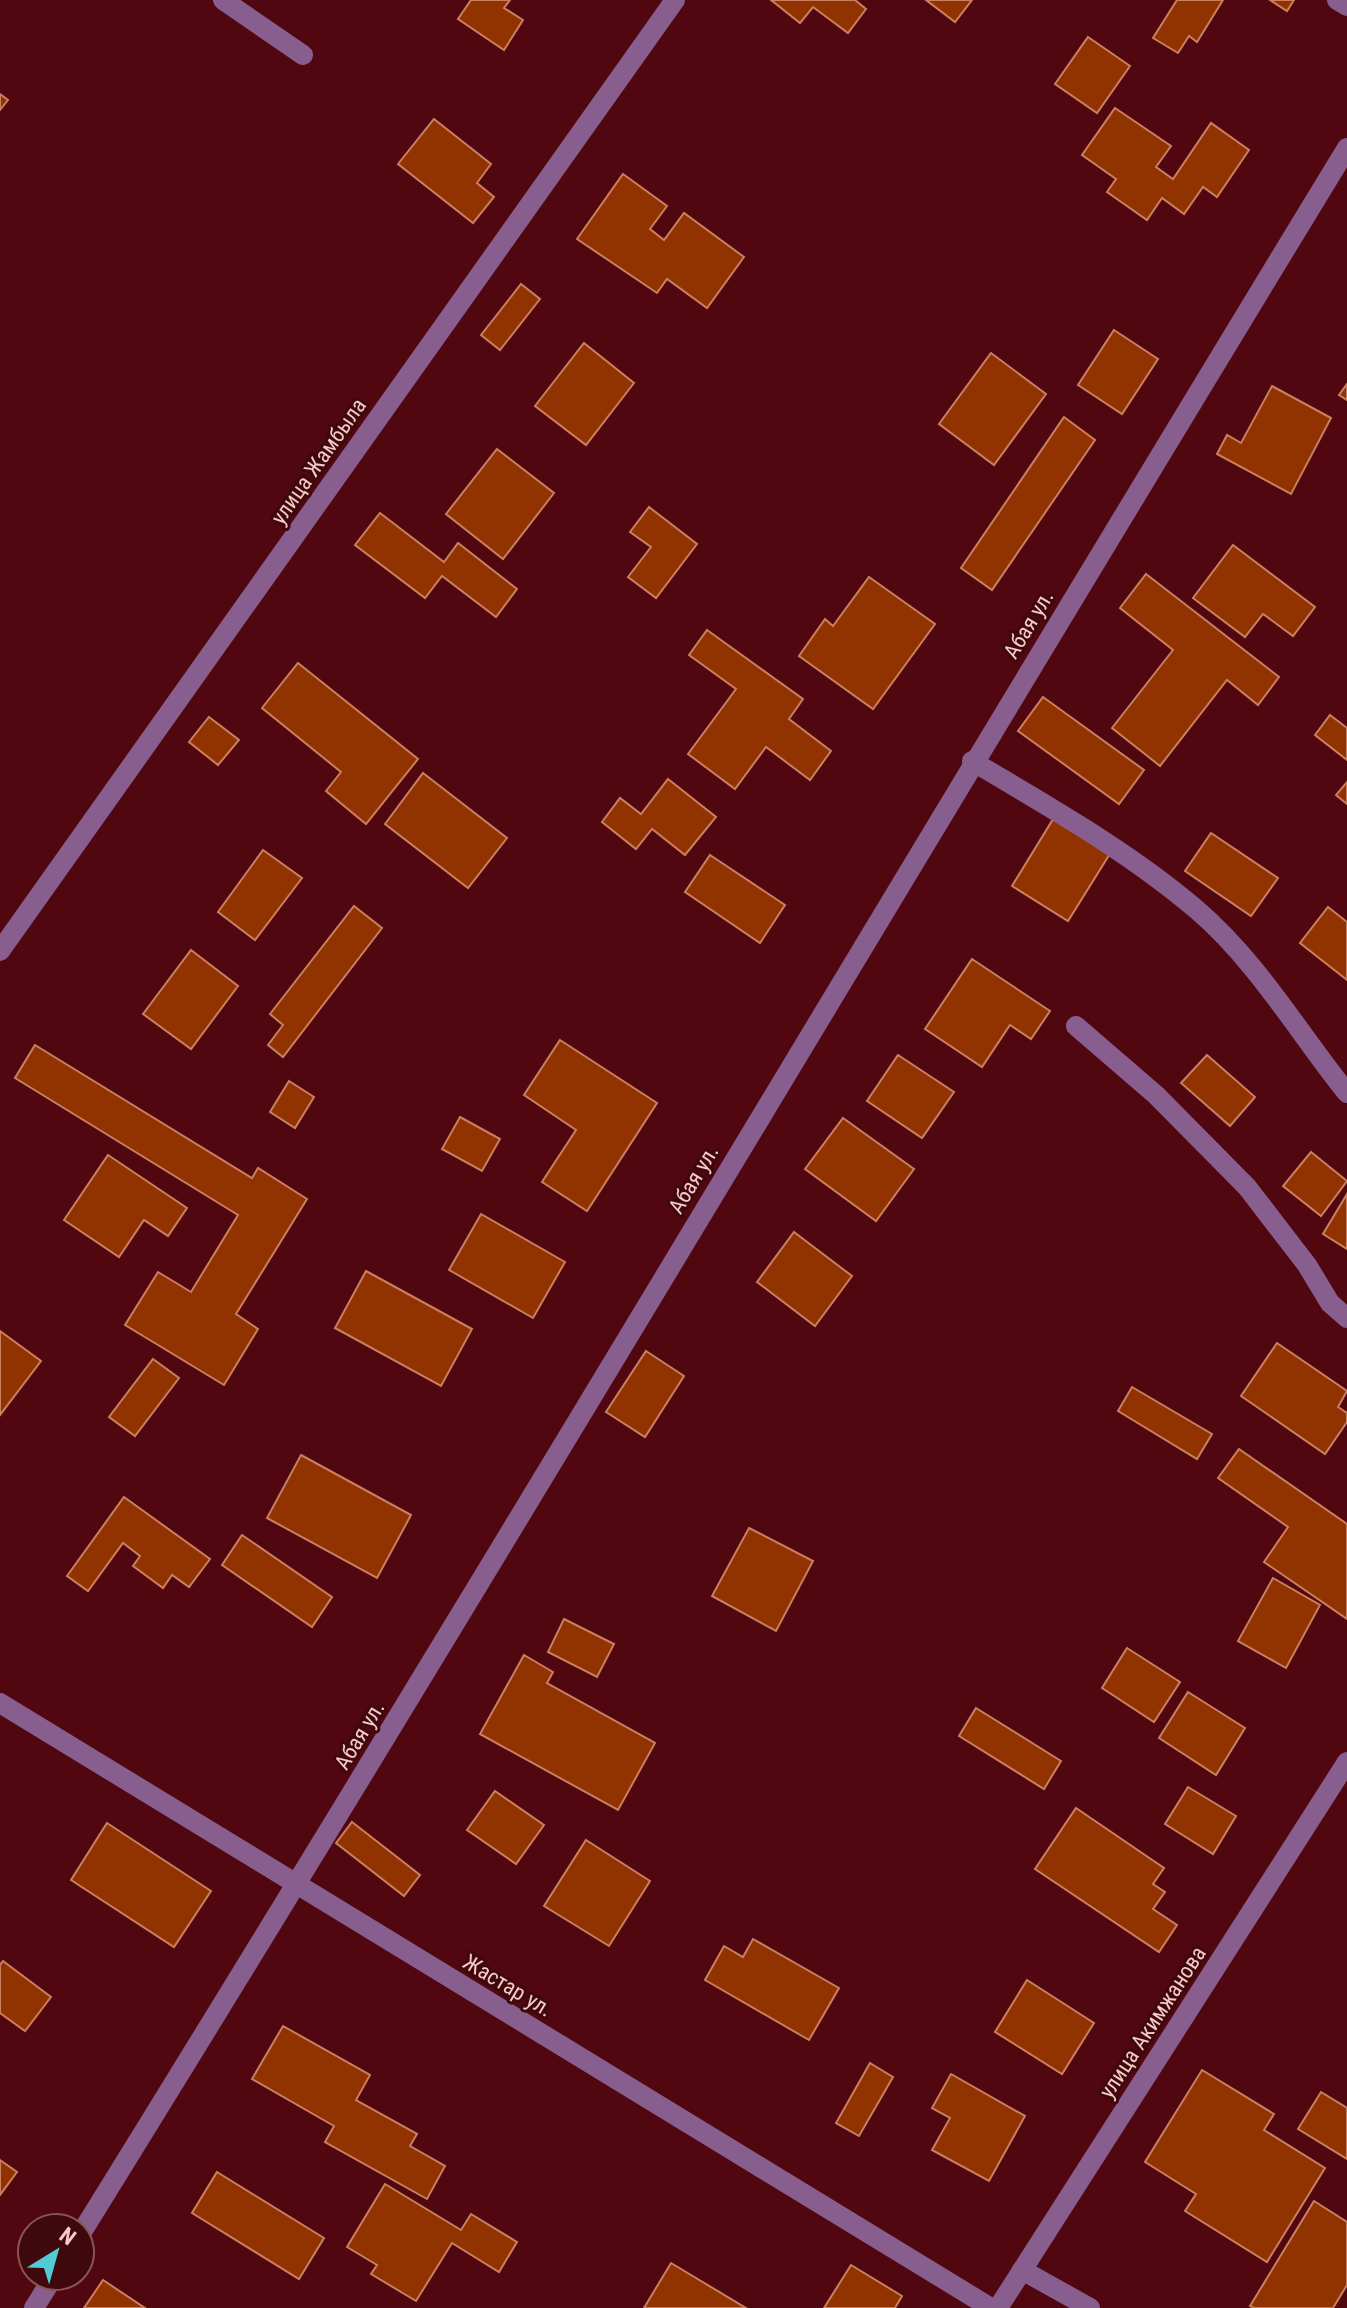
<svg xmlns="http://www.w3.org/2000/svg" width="1347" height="2308" font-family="'Roboto Condensed',sans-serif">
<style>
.building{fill:#903300;stroke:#ca7f61;stroke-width:2}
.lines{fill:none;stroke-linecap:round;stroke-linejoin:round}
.minor{stroke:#885e8f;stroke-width:20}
.labels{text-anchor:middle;stroke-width:6;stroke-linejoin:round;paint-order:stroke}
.street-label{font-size:22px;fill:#f7cac8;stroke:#3e080c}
</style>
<rect width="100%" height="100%" fill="#500710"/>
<!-- building -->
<g class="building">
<polygon points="471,0 510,0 504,8 523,20 504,50 458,19"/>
<polygon points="771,0 855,0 866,9 848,33 813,7 800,23"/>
<polygon points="926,0 972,0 955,22"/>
<polygon points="1177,0 1223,0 1197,42 1189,36 1178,53 1153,38"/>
<polygon points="1270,0 1294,0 1287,11"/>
<polygon points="1088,37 1130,66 1097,113 1055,84"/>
<polygon points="0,94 8,100 0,110"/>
<polygon points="1115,108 1171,146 1156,167 1173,179 1211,123 1249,150 1217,197 1203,187 1184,214 1162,198 1147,220 1107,192 1116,179 1082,155"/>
<polygon points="434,119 491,164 477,183 494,197 473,223 398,164"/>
<polygon points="623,174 667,206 650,229 664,240 684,213 744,257 707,308 667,279 657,293 577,239"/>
<polygon points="521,284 540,299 500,350 481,335"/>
<polygon points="1114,330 1158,359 1122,414 1078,385"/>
<polygon points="584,343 634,383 586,445 535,406"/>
<polygon points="991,353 1046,394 994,465 939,424"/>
<polygon points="1347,384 1347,400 1339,395"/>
<polygon points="1272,386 1331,418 1291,494 1217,454 1227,435 1241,443"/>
<polygon points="1064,417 1095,440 992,590 961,568"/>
<polygon points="497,449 554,493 503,559 446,514"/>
<polygon points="649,507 697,544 656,598 628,577 651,547 630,532"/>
<polygon points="380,513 444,562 458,543 517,589 496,617 442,576 425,598 355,545"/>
<polygon points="1233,545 1315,607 1293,636 1263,614 1245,637 1193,598"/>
<polygon points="1146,574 1279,677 1258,705 1227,680 1160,766 1112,728 1173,650 1120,608"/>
<polygon points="869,577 935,624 873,709 799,656 825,619 833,626"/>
<polygon points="707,630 803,699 789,719 831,751 810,780 766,747 735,789 688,754 736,689 689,655"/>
<polygon points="298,663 418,759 366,824 326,791 341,772 262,708"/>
<polygon points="1043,697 1144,770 1119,804 1018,731"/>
<polygon points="1330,715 1347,728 1347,760 1315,735"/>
<polygon points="209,717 239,740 218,765 189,742"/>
<polygon points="423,773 507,838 468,888 385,824"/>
<polygon points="668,779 716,817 685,855 652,829 636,849 602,822 620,798 641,814"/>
<polygon points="1347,782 1347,804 1336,795"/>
<polygon points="1055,816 1111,852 1068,921 1012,886"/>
<polygon points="1211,833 1278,878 1251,916 1185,871"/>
<polygon points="263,850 302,878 255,940 218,912"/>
<polygon points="710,855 785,905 760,943 685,892"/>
<polygon points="354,906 382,928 283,1057 268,1045 283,1025 270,1014"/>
<polygon points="1328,907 1347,922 1347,980 1300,943"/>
<polygon points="191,950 238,986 191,1049 143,1014"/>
<polygon points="972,959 1050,1011 1031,1039 1010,1025 982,1067 925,1029"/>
<polygon points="560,1040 657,1103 587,1211 542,1182 576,1130 524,1095"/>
<polygon points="35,1045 252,1178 258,1168 307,1199 236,1314 258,1329 224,1385 125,1325 158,1272 191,1292 238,1215 15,1078"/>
<polygon points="898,1055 954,1092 922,1138 867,1101"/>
<polygon points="1207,1055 1255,1097 1230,1126 1181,1083"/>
<polygon points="289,1081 314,1097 295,1128 270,1112"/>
<polygon points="460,1117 500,1139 482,1171 442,1149"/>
<polygon points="843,1118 914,1169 876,1221 805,1169"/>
<polygon points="1311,1152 1347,1181 1321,1216 1283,1186"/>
<polygon points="108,1155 187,1208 168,1236 144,1220 119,1257 64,1220"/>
<polygon points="1347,1194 1347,1249 1323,1234"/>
<polygon points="481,1214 565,1262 533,1318 449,1270"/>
<polygon points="794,1232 852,1276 815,1326 757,1282"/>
<polygon points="366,1271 472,1329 441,1386 335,1328"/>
<polygon points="0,1331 41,1361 0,1415"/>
<polygon points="1277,1343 1347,1391 1338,1407 1347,1413 1347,1422 1325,1454 1241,1396"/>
<polygon points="646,1351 684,1376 645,1437 606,1412"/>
<polygon points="153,1359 179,1378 135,1436 109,1417"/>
<polygon points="1132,1387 1212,1434 1197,1459 1118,1411"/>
<polygon points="1239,1449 1347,1524 1347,1619 1264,1562 1288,1527 1218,1478"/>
<polygon points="301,1455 411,1515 377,1578 267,1518"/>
<polygon points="124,1497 210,1559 189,1587 172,1575 163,1588 133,1566 140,1556 123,1543 88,1591 67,1576"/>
<polygon points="749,1528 813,1561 776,1631 712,1596"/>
<polygon points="242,1535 332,1597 312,1627 222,1565"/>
<polygon points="1273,1578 1320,1605 1286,1668 1238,1641"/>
<polygon points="564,1619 614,1644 597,1677 548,1652"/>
<polygon points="1127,1648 1180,1682 1154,1722 1102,1688"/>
<polygon points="524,1655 553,1672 547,1683 655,1743 618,1810 480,1734"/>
<polygon points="1188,1692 1245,1728 1216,1775 1159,1738"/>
<polygon points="976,1708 1061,1761 1044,1789 959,1736"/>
<polygon points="1188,1787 1236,1816 1213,1854 1165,1824"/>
<polygon points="495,1791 544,1825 516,1864 467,1830"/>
<polygon points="1076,1808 1164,1868 1153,1884 1165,1892 1153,1909 1177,1925 1159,1952 1035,1869"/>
<polygon points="352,1822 420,1875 404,1896 336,1843"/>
<polygon points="107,1823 211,1891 174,1947 71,1880"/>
<polygon points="586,1840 650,1881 609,1946 544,1906"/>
<polygon points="753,1939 839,1988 809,2040 705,1980 724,1946 743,1957"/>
<polygon points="3,1961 51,1997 25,2031 0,2013 0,1965"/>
<polygon points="1027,1980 1094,2023 1062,2074 995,2032"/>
<polygon points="283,2026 370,2075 356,2100 417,2134 410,2146 445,2166 427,2199 325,2142 334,2126 252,2079"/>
<polygon points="870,2063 893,2077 859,2136 836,2123"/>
<polygon points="1202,2070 1274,2114 1264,2130 1325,2168 1267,2262 1185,2211 1196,2194 1145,2162"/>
<polygon points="951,2074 1025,2116 989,2181 932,2150 950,2118 932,2108"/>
<polygon points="1321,2092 1347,2108 1347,2159 1298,2129"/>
<polygon points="0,2160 17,2172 0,2195"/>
<polygon points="217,2172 324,2238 299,2279 192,2213"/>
<polygon points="385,2184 461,2230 471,2214 517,2242 499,2272 452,2243 416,2301 371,2274 377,2265 347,2247"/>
<polygon points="1314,2201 1347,2222 1347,2285 1333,2308 1254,2308 1250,2306"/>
<polygon points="671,2263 746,2308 644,2308"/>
<polygon points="851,2265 902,2296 895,2308 824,2308"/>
<polygon points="103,2280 145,2308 84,2308"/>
</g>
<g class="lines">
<!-- minor -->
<g class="minor">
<polyline points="223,0 303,55"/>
<polyline points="1337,0 1347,6"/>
<path d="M 972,761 C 1049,807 1128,851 1196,909 C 1257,961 1298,1032 1347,1093"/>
<polyline points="0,951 675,0"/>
<polyline points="1076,1026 1156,1095 1247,1187 1307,1265 1330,1303 1347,1318"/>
<polyline points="0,1703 991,2308"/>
<path d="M 80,2235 C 509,1543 923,843 1347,148"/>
<polyline points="1022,2270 1090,2308"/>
<polyline points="34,2308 54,2276"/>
<polyline points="998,2308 1347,1762"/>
</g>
</g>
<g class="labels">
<!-- street labels -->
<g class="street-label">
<text transform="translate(318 461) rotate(-55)" y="8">улица Жамбыла</text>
<text transform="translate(1028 624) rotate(-59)" y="8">Абая ул.</text>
<text transform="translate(693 1179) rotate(-59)" y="8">Абая ул.</text>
<text transform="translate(359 1735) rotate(-59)" y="8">Абая ул.</text>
<text transform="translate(508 1985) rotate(31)" y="8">Жастар ул.</text>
<text transform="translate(1152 2022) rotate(-57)" y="8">улица Акимжанова</text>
</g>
</g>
<!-- north arrow -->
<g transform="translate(56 2252) rotate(37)"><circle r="38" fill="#3e080c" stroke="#885657" stroke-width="2"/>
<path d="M0-6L14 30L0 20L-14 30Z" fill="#51ccd5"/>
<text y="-12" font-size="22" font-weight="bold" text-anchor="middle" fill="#f7cac8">N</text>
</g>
</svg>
